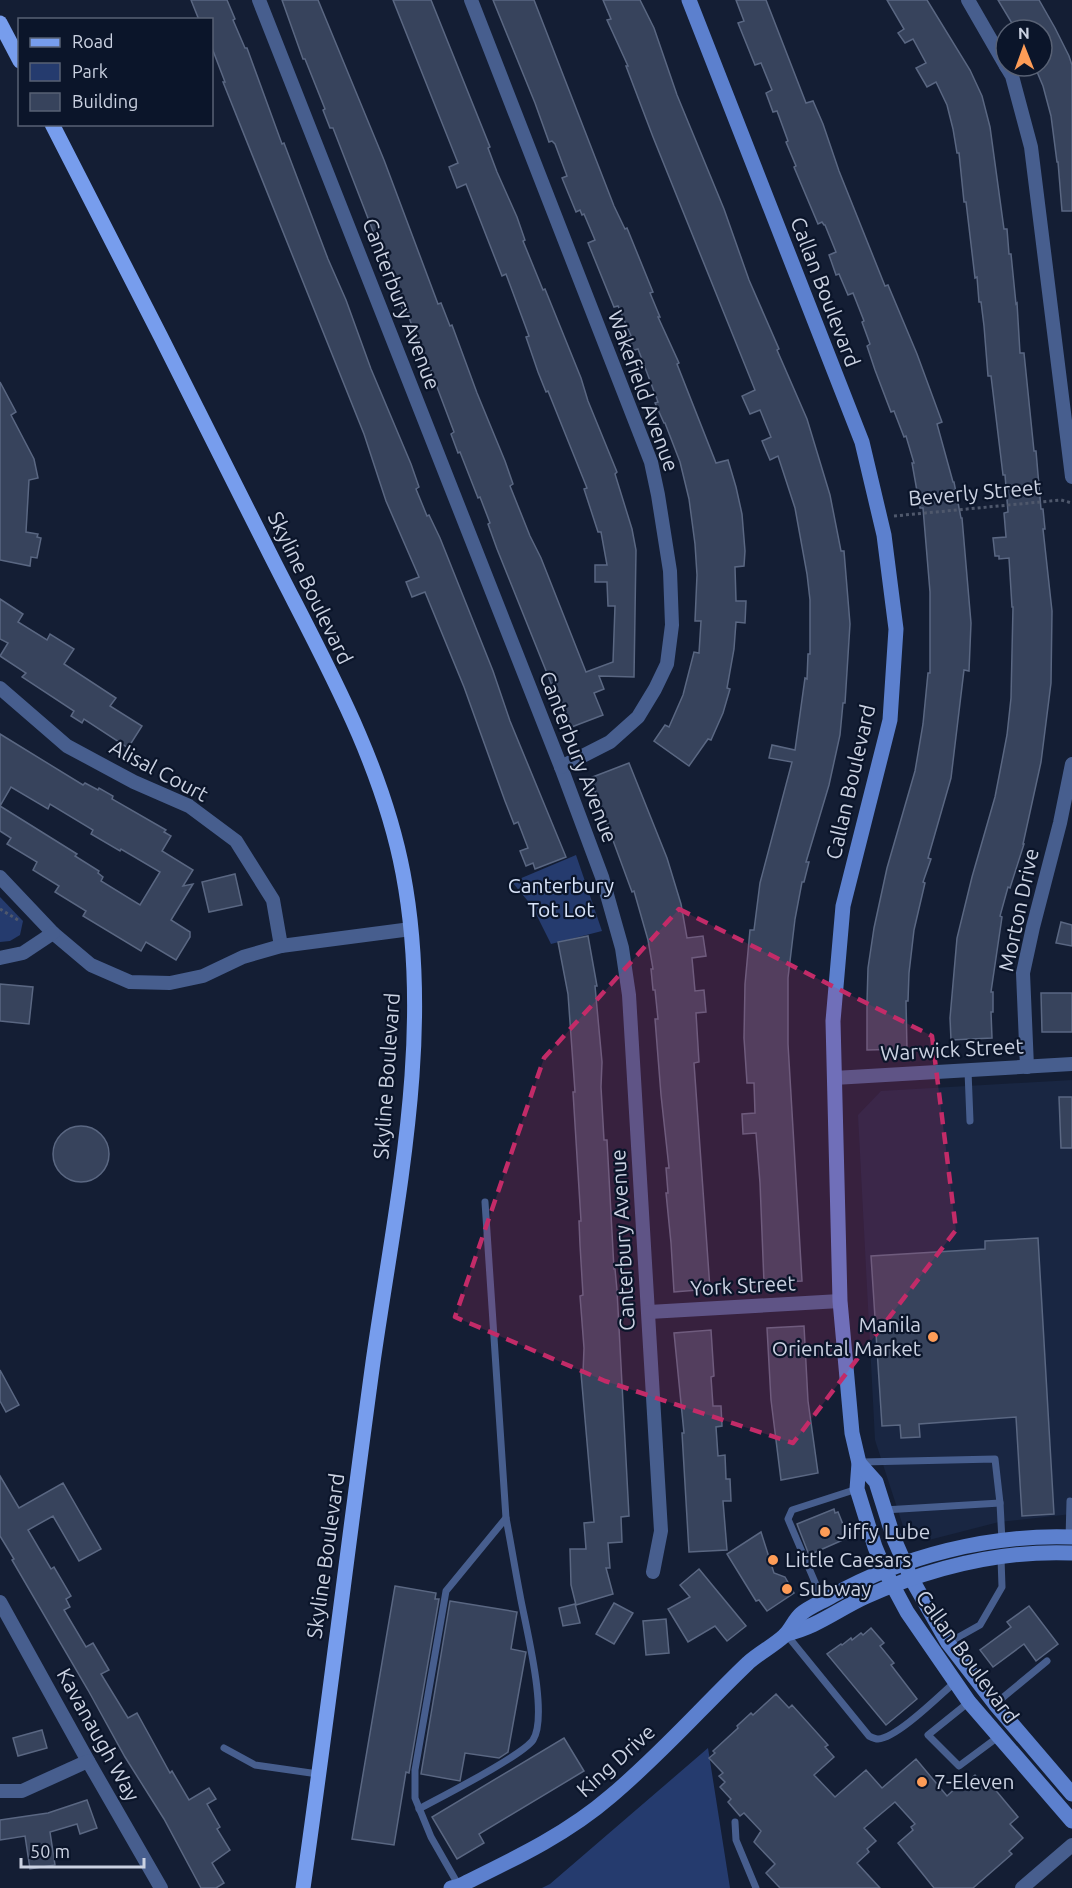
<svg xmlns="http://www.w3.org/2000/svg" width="1072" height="1888" font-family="Ubuntu,sans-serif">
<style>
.built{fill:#192642}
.green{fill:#253b6e}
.building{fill:#37435c;stroke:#5a6782;stroke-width:1.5}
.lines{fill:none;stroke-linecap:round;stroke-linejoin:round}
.path{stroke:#4f586c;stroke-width:3;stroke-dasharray:3 3;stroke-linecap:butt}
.lane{stroke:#475e8e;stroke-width:7}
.street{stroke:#475e8e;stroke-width:14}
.secondary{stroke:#5c80ce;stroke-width:15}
.primary{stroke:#779ded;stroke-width:15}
.marked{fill:#c32b68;fill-opacity:0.2;stroke:#c32b68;stroke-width:4.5;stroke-dasharray:12 8;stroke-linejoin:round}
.poi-dot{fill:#fd9c57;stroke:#0b152a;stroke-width:2}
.labels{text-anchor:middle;stroke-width:4.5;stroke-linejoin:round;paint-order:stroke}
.street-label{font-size:21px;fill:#cbd2e2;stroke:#0b152a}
.park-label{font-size:21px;fill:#d9e4f9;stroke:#0b152a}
.poi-label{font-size:21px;fill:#cbd2e2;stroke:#0b152a;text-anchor:start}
</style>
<rect width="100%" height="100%" fill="#141e34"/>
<!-- built -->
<polygon class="built" points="1072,1080 1072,1514 999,1522 925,1541 903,1526 875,1440 858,1115 881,1091"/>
<!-- green -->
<g class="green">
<polygon points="576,855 602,931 551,944 532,906 512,882"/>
<polygon points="0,897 23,921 20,935 10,941 0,942"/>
<polygon points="708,1748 730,1888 542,1888 550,1884"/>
</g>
<!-- building -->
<g class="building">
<polygon points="191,0 227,0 235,19 233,20 245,48 247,48 282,144 284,143 328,259 346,300 371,369 411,464 419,487 416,489 427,516 429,515 440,538 493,671 510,721 566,857 535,869 533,863 526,866 520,851 528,848 518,822 514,824 505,801 464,687 425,592 412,597 406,582 419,577 386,501 364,434 223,82 225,82 212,48 212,20 199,20"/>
<polygon points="282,0 318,0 384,160 438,304 441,303 450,326 452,325 477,393 505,461 513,484 510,486 530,536 541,558 586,672 613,662 615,606 608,606 607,582 595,582 595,565 607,565 601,532 598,532 584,489 587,488 548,391 546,392 538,372 526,337 529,336 506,274 502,276 466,184 457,188 449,167 458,163 393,0 431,0 490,147 488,148 497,172 517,217 525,240 523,241 543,290 545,289 581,378 588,401 617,472 615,474 632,529 636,550 634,677 599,676 604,689 594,693 603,715 569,728 497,549 488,524 490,523 480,497 478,498 460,452 458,453 451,434 454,432 426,358 424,359 407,312 404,313 396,293 400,292 390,265 388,266 378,244 333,128 330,128 323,110 325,109 305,59 303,59"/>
<polygon points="493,0 534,0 614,206 625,229 627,228 653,292 650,293 660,317 658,317 679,363 677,364 716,463 728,460 736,487 742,514 745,551 744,566 735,567 736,601 746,601 745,623 736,622 734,649 727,688 730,689 723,713 711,740 708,739 689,766 654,741 665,725 669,727 683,695 694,652 699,653 701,621 695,621 697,575 695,544 689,499 680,462 665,423 664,423 655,403 658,402 638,349 631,351 626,339 631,336 618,306 614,307 588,243 595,240 584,214 582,215 580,210 576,212 562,178 567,176 555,144 552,141 549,142 535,103"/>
<polygon points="603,0 640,0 654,28 677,95 724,209 749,280 779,349 777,350 807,419 830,495 841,551 844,551 850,624 845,703 843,703 840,735 829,785 806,862 809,862 804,882 802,882 795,919 788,978 788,1044 802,1281 764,1283 760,1183 756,1133 743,1134 742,1114 755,1113 754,1083 747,1083 744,1038 745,984 750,930 754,930 760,883 792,762 769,758 772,745 795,750 805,678 807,679 808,654 810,654 810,600 807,574 795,508 778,456 770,460 762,441 771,437 760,410 750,414 742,396 755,390 653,137 626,66 628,66 607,20 611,19"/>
<polygon points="736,0 766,0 806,103 813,101 823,124 839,171 885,286 888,285 917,354 942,422 937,424 953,482 954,482 961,518 962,518 971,623 969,671 964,670 951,778 928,858 931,859 923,882 925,883 914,930 909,973 908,1001 906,1001 907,1049 867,1050 867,1002 868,968 874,928 887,868 915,771 923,724 928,673 930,673 930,592 923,508 920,508 912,463 914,463 906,436 904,437 894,411 891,412 875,370 867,346 870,344 862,322 864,321 853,293 848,295 839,274 836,275 829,255 836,252 825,225 824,225 822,222 818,224 794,167 796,166 786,142 788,141 777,111 773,112 766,93 772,90 761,63 755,65 738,23 744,21"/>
<polygon points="887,0 927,0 970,70 982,96 990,127 1004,229 1007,229 1009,254 1011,254 1016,304 1017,303 1020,353 1024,353 1034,451 1036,451 1041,509 1043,509 1045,529 1043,529 1052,611 1051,683 1041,762 1023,844 1024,844 1010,888 1008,887 1000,916 1002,917 991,992 993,992 993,1012 991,1012 992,1038 951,1040 950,1018 957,938 972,877 995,797 1007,735 1011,698 1013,607 1012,607 1009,558 999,559 999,556 995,556 993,538 1006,537 1004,513 1008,512 1005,475 1003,475 991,376 988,376 984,326 981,302 979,302 977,277 975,278 966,202 964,202 959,153 957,153 953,129 947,105 936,82 927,87 916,68 926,63 913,39 905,43 898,33 904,29"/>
<polygon points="998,0 1039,0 1055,28 1069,56 1072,65 1072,211 1062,211 1058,162 1057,162 1051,116 1043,86 1035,67 1042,66 1042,30 1016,30"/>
<polygon points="0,382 16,412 11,415 34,459 38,478 29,480 26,532 38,534 37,537 41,538 37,558 31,557 30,566 0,560"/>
<polygon points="0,599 23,614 18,622 47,640 50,634 74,649 64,664 116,698 110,706 142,726 128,748 84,719 82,723 71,716 74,711 22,677 26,673 0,656 8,643 0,639"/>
<polygon points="0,734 83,785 85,783 98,790 99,788 113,796 112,799 166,830 164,832 171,836 162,851 193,870 183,886 193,884 171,920 190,932 190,937 176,960 146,942 141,951 83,916 86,911 55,892 59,886 33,870 37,862 7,844 11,838 0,831 0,806 77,854 75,856 99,871 98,873 103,877 101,881 140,905 160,872 121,849 120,851 91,834 93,830 50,804 48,809 11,787 0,806"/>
<polygon points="629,763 667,858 681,904 687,938 703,936 706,956 692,958 695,991 704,990 706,1012 696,1013 699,1062 694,1063 710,1289 674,1292 671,1243 666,1193 668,1193 666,1168 669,1168 661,1095 655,1019 658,1019 655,990 653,990 651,969 653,969 648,940 634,891 632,892 590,778"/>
<polygon points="235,874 242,905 209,912 202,882"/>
<polygon points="1061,922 1072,925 1072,946 1056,943"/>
<polygon points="588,936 597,986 595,986 602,1062 601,1087 604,1140 607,1140 614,1269 615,1269 617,1290 629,1516 621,1517 622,1542 608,1543 610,1568 606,1568 613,1594 576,1605 571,1585 570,1549 586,1549 584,1523 594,1522 581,1373 583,1373 584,1348 580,1296 583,1295 580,1245 579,1221 581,1221 573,1092 575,1092 568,994 558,942"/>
<polygon points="0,984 33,987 29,1024 0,1021"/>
<polygon points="1041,993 1072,993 1072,1032 1042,1032"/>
<polygon points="1059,1097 1072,1097 1072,1148 1061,1148"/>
<circle cx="81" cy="1154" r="28"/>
<polygon points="1038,1238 1054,1514 1022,1516 1016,1417 919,1424 920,1437 901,1438 900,1425 882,1426 871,1256 985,1249 985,1241"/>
<polygon points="804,1326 808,1401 818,1473 781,1480 771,1400 767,1328"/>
<polygon points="711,1330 714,1376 711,1377 713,1406 721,1406 722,1426 716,1427 718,1456 725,1455 726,1479 730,1479 731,1501 723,1501 727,1550 689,1552 682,1433 684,1433 674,1333"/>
<polygon points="0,1370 19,1405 6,1412 0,1401"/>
<polygon points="0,1476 19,1508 63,1483 101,1549 79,1561 53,1516 28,1530 51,1569 54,1567 71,1596 66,1599 70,1607 64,1610 86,1647 93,1643 109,1670 101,1674 128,1718 137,1713 170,1773 172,1771 189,1800 209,1788 216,1799 207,1804 220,1827 217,1829 230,1850 212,1863 224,1883 216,1888 201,1888 164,1819 125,1757 88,1690 12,1560 14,1559 0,1536"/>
<polygon points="834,1509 835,1513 838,1512 846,1532 843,1533 845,1539 809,1555 797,1524"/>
<polygon points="761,1532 774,1573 785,1577 794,1593 767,1611 759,1600 756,1601 727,1554"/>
<polygon points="699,1569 746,1626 727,1641 715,1626 688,1642 668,1609 690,1597 680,1585"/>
<polygon points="395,1586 436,1593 435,1599 439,1599 409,1773 406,1772 394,1845 352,1839"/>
<polygon points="450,1601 517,1612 511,1649 526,1652 508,1752 499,1758 465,1753 460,1781 421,1774"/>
<polygon points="614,1603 633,1613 614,1644 596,1634"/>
<polygon points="575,1604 580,1623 563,1626 559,1608"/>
<polygon points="1029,1606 1058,1644 1036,1661 1024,1644 993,1667 980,1650 1011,1627 1007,1622"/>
<polygon points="666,1619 669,1653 646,1655 643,1621"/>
<polygon points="871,1628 884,1643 880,1646 894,1663 891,1665 917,1699 886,1725 827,1654 841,1644 842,1645 851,1638 852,1640 861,1633 863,1635"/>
<polygon points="776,1694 789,1708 792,1705 828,1745 825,1747 834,1757 814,1775 835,1797 866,1770 882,1788 916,1759 947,1796 958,1786 960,1789 975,1775 983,1785 988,1781 1018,1817 1010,1824 1023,1838 1009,1851 1012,1854 973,1888 934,1888 898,1843 913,1830 911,1827 915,1824 895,1802 864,1828 876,1841 867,1849 869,1852 857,1863 880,1888 780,1888 766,1873 775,1864 754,1842 761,1831 744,1813 740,1816 728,1802 731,1799 720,1787 725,1782 719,1776 723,1773 709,1758 715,1753 713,1751 738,1728 737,1726 751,1713 753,1715"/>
<polygon points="42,1730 47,1748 18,1756 13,1738"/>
<polygon points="564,1738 584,1771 479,1834 484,1843 457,1859 432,1817"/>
<polygon points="87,1800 97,1828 80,1834 77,1824 50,1832 55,1865 30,1869 25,1836 0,1840 0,1820 48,1813"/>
</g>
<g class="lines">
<!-- path -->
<g class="path">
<polyline points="894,516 1061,500 1072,503"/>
<polyline points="0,909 18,920"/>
</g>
<!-- lane -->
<g class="lane">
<polyline points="968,1071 970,1121"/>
<polyline points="862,1462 995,1459 1000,1503 884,1510"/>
<polyline points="1000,1503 1002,1541"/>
<polyline points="1069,1539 1070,1501"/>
<polyline points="823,1601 788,1519 792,1510 857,1489"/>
<path d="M 786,1634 L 869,1736 C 871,1737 876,1739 878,1739 C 897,1738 939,1696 954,1683"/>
<polyline points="948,1643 980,1625 1002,1587 1001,1558"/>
<polyline points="969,1702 928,1735 959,1766 998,1737"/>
<polyline points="995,1704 1047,1661"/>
<polyline points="224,1748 255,1765 318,1774"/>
<path d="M 419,1809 C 441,1797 522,1756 533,1740 C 549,1715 525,1624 520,1595 C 515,1569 511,1544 506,1518"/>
<polyline points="735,1822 736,1840 756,1888"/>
<polyline points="459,1886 431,1837 415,1798 415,1770 446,1591 506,1518 485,1202"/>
</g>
<!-- street -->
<g class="street">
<polyline points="259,0 561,767 602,877 622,948 629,995 661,1531 653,1572"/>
<polyline points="471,0 651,462 658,495 670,571 672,625 667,664 655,689 638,717 610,742 561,767"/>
<polyline points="968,0 1006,66"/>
<polyline points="1006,66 1012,76 1031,147 1072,477"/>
<polyline points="0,688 67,746 134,782 189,806 236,841 273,900 281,946"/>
<polyline points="0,877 53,933 91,965 130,982 170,983 203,976 243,957 281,946 411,929"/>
<polyline points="0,958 23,953 53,933"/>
<polyline points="1027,1067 1023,973 1033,927 1060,823 1072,764"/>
<polyline points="834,1078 1072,1064"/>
<polyline points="649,1312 840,1301"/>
<polyline points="0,1602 88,1761 161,1888"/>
<polyline points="0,1791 22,1791 88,1761"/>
<polyline points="1022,1888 1072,1845"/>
</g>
<!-- secondary -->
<g class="secondary">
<polyline points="689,0 862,442 884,535 896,629 890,720 843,906 833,1021 840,1301 852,1433 859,1463 857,1489 875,1547 885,1571 907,1612 969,1702 1072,1821"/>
<polyline points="859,1463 876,1482 894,1539 911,1578 948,1643 995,1704 1072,1794"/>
<path d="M 786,1634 C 817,1627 837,1610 865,1597 C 930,1568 1001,1550 1072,1553"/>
<path d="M 451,1888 L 459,1886 C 512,1860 566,1835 611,1796 C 660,1755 702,1707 748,1663 C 759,1653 773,1646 784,1636 C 791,1630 794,1620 801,1614 C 809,1607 822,1602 832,1596 C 903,1556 990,1534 1072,1537"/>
</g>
<!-- primary -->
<g class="primary">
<polyline points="0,23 20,61"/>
<path d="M 52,124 C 125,265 196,406 267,548 C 319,652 381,757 403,873 C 434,1036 396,1201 373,1362 C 349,1537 328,1713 303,1888"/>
</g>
</g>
<!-- marked area -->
<path class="marked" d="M 679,909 L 932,1036 L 956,1230 L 793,1443 L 605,1381 L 455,1317 L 544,1058 Z"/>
<!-- markers -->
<g class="poi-dot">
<circle cx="933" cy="1337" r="6"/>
<circle cx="825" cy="1532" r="6"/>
<circle cx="773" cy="1560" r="6"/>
<circle cx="787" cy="1589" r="6"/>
<circle cx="922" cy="1782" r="6"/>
</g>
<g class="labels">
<!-- street labels -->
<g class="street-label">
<text transform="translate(825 292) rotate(69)" y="7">Callan Boulevard</text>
<text transform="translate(401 304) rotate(69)" y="7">Canterbury Avenue</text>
<text transform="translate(643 391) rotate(70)" y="7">Wakefield Avenue</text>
<text transform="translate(975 493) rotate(-5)" y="7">Beverly Street</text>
<text transform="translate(310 588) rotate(64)" y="7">Skyline Boulevard</text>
<text transform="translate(578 757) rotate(69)" y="7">Canterbury Avenue</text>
<text transform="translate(159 771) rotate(28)" y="7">Alisal Court</text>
<text transform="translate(851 782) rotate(-77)" y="7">Callan Boulevard</text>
<text transform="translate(1019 910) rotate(-78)" y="7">Morton Drive</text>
<text transform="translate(952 1050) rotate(-3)" y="7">Warwick Street</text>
<text transform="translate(387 1076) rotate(-86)" y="7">Skyline Boulevard</text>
<text transform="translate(623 1240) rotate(-93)" y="7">Canterbury Avenue</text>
<text transform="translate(743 1286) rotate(-3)" y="7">York Street</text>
<text transform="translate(326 1556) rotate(-82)" y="7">Skyline Boulevard</text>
<text transform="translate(967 1657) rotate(54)" y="7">Callan Boulevard</text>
<text transform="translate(98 1735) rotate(61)" y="7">Kavanaugh Way</text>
<text transform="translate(616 1761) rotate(-42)" y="7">King Drive</text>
</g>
<!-- park labels -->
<g class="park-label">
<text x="561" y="893">Canterbury<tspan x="561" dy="24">Tot Lot</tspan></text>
</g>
<!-- poi labels -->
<g class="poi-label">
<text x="921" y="1332" text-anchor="end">Manila<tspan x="921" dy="24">Oriental Market</tspan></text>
<text x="837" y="1539">Jiffy Lube</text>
<text x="785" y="1567">Little Caesars</text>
<text x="799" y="1596">Subway</text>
<text x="934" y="1789">7-Eleven</text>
</g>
</g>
<!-- legend -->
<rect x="18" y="18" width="195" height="108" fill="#0b152a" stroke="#586174" stroke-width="1.5"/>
<rect x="30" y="38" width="30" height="9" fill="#779ded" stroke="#586174" stroke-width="1.5"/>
<text x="72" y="48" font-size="18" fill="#cbd2e2">Road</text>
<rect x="30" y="63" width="30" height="18" fill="#253b6e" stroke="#586174" stroke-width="1.5"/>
<text x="72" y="78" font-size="18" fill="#cbd2e2">Park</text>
<rect x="30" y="93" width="30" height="18" fill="#37435c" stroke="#586174" stroke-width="1.5"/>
<text x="72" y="108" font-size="18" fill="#cbd2e2">Building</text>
<!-- north arrow -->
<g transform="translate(1024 48) rotate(359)"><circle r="28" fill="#0b152a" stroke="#586174" stroke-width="1.5"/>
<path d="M0-4.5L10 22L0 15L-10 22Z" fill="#fd9c57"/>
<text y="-9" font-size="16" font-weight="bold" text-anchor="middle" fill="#cbd2e2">N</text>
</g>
<!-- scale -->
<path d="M21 1858v9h123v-9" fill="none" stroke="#cbd2e2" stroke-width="3"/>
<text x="30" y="1858" font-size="18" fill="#cbd2e2" stroke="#0b152a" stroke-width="4.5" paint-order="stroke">50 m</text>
</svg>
